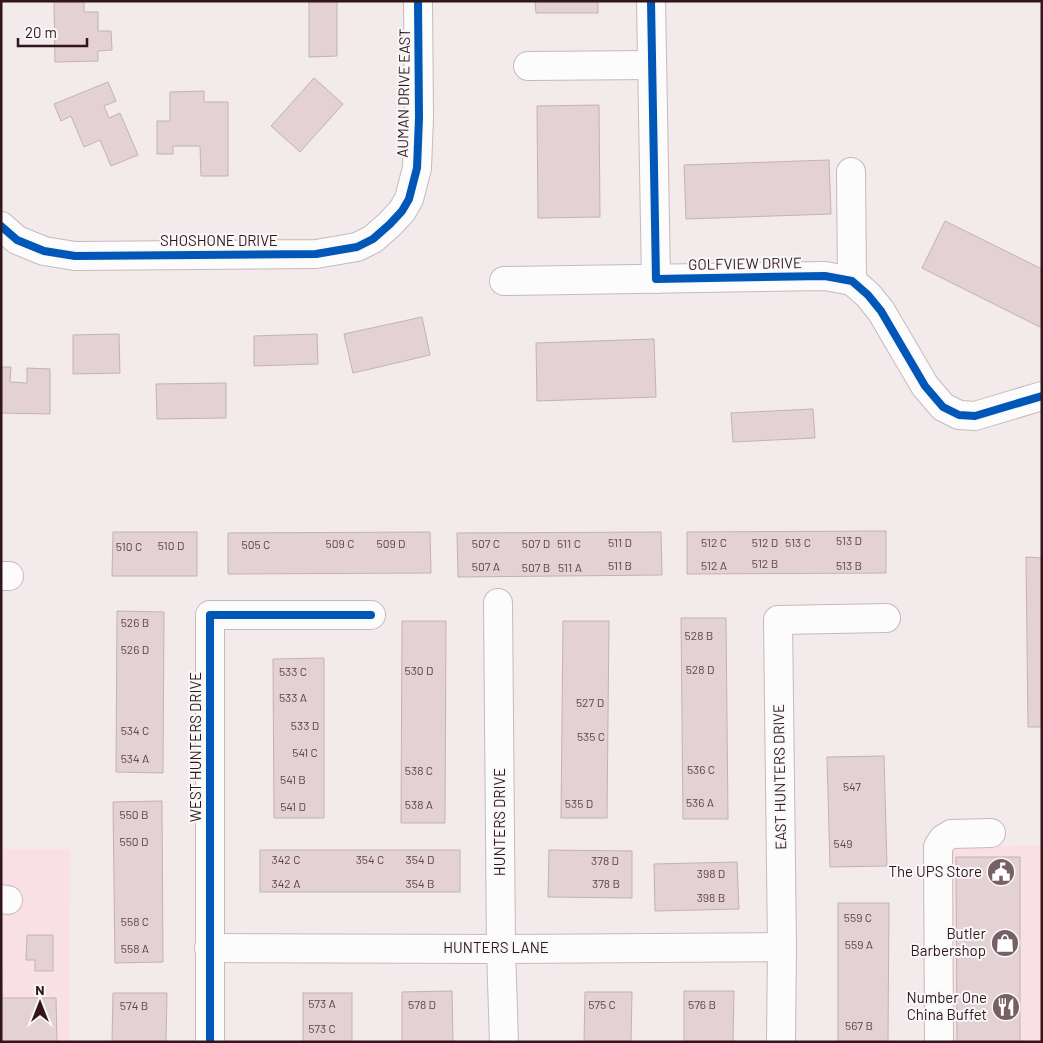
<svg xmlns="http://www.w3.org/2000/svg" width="1043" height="1043" font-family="Barlow,sans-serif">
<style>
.built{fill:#f8e0e4}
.building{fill:#e3d1d4;stroke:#c3b2b5}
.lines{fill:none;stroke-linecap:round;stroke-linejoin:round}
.minor-casing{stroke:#c9b8bb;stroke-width:30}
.minor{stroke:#fdfcfc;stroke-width:28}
.cycleway-casing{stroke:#f8f8f8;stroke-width:11}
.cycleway{stroke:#0057b8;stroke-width:8}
.labels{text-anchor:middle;stroke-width:4;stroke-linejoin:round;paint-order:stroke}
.number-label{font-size:12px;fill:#5f454b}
.street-label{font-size:15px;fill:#33161d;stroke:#f8f8f8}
.poi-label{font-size:15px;fill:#33161d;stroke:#f8f8f8;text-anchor:end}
</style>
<rect width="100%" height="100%" fill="#f2eaeb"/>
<!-- built -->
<g class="built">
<polygon points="1042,845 1042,1042 937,1042 938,847"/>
<polygon points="1,849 70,849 69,1042 1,1042"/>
</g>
<!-- building -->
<g class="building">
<polygon points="54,1 84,1 84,12 98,12 98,31 111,31 112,50 98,51 98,61 55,62"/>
<polygon points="309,1 337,1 337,56 309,57"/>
<polygon points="535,1 598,1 598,13 536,13"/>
<polygon points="314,78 343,104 300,152 271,126"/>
<polygon points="108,82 116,101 104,106 109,118 120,113 138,155 111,166 100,140 84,147 71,116 61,121 54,104"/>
<polygon points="204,91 204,102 228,102 228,176 201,176 200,146 173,146 173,154 157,154 157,121 170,121 170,92"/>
<polygon points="599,105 600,217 538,218 537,106"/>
<polygon points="829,160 831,214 686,219 684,165"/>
<polygon points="945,221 1042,269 1042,328 922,268"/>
<polygon points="422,317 430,355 353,373 344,334"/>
<polygon points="119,334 120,373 73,374 73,335"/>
<polygon points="317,334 318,364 254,366 254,336"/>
<polygon points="654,339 656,397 537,401 536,343"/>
<polygon points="1,367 11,367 10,382 27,383 27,368 50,369 50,414 1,413"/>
<polygon points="226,383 226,418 157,419 156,384"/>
<polygon points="813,409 815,438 733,442 731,413"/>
<polygon points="886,531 886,573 687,574 687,532"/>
<polygon points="113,532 197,532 197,576 112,576"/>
<polygon points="430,532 431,573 228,574 228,533"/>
<polygon points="661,532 662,575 458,577 457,533"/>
<polygon points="1026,557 1042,558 1042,727 1028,727"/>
<polygon points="117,611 164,612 163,773 116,772"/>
<polygon points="681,618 726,618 728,819 683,819"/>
<polygon points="402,621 446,621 445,823 401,823"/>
<polygon points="563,621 609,621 607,818 561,818"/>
<polygon points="324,658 324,818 274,818 273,659"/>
<polygon points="884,756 887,866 830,867 827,757"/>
<polygon points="162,801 163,962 115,963 113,802"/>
<rect x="260" y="850" width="200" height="42"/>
<polygon points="549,850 632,851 632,898 548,897"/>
<polygon points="956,857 1020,857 1020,1042 957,1042"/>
<polygon points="737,862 739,909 655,911 654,864"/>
<polygon points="838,903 889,903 888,1042 838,1042"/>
<polygon points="1,935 2,998 56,998 57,1042 1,1042"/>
<polygon points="27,935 53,935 53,971 35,971 35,960 26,960"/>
<polygon points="452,991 453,1042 402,1042 402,992"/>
<polygon points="684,991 734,991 733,1042 684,1042"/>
<polygon points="585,992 632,992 631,1042 584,1042"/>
<polygon points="113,993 167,993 166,1042 112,1042"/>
<rect x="303" y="993" width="49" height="49"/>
</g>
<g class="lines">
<defs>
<g id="minor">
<polyline points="651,1 656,279"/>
<polyline points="528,66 652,65"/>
<polyline points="851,172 852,281"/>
<polyline points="1,226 17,240 44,251 75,256 316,254 357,247 373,239 390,224 402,211 409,199 417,168 419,118 418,1"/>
<polyline points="504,281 825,276 852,281 868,295 881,311 925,386 943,407 959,415 975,416 1042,396"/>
<polyline points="1,576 9,576"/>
<polyline points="498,603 501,949 504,1042"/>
<polyline points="1,899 8,900"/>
<polyline points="209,948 501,949 782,947"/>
<polyline points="210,1042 210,615 371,615"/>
<polyline points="781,1042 782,947 778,620 886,618"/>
<polyline points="939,1042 938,847 943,839 951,834 991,833"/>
</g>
</defs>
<!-- minor casing -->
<use href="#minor" class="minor-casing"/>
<!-- minor -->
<use href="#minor" class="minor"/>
<defs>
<g id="cycleway">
<polyline points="651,1 656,279 825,276 852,281 868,295 881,311 925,386 943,407 959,415 975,416 1042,396"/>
<polyline points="1,226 17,240 44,251 75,256 316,254 357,247 373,239 390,224 402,211 409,199 417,168 419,118 418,1"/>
<polyline points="210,1042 210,615 371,615"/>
</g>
</defs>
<!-- cycleway casing -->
<use href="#cycleway" class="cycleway-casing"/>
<!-- cycleway -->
<use href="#cycleway" class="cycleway"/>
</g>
<!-- icons -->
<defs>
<symbol id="civic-disc" viewBox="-11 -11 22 22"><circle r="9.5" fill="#766065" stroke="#f8f8f8"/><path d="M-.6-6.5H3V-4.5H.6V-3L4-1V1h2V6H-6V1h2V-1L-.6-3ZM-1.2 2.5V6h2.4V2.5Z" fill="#fff"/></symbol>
<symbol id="shop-disc" viewBox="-11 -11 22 22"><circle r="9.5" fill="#766065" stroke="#f8f8f8"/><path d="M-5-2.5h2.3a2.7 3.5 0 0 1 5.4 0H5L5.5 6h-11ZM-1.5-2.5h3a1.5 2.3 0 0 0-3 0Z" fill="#fff"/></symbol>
<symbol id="restaurant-disc" viewBox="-11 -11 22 22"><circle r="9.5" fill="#766065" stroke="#f8f8f8"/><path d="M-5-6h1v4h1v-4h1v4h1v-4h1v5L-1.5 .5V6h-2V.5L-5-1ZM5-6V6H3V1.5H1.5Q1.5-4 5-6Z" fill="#fff"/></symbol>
</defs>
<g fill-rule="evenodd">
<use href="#civic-disc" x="985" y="856" width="32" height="32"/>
<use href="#shop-disc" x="989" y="927" width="32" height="32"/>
<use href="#restaurant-disc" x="990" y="991" width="32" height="32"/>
</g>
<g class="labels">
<!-- number labels -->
<g class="number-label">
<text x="849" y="545">513 D</text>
<text x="620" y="547">511 D</text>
<text x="714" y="547">512 C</text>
<text x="765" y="547">512 D</text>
<text x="798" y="547">513 C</text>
<text x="340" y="548">509 C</text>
<text x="391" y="548">509 D</text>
<text x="486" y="548">507 C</text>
<text x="536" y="548">507 D</text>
<text x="569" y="548">511 C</text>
<text x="256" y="549">505 C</text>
<text x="171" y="550">510 D</text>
<text x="129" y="551">510 C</text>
<text x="765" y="568">512 B</text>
<text x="620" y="570">511 B</text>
<text x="714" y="570">512 A</text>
<text x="849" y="570">513 B</text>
<text x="486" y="571">507 A</text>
<text x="536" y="572">507 B</text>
<text x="570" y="572">511 A</text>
<text x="135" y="627">526 B</text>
<text x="699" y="640">528 B</text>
<text x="135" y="654">526 D</text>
<text x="700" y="674">528 D</text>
<text x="419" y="675">530 D</text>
<text x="293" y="676">533 C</text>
<text x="293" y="702">533 A</text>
<text x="590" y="707">527 D</text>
<text x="305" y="730">533 D</text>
<text x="135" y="735">534 C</text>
<text x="591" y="741">535 C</text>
<text x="305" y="757">541 C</text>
<text x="135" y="763">534 A</text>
<text x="701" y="774">536 C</text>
<text x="419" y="775">538 C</text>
<text x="293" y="784">541 B</text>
<text x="852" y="791">547</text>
<text x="700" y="807">536 A</text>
<text x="579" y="808">535 D</text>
<text x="419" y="809">538 A</text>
<text x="293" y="811">541 D</text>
<text x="134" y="819">550 B</text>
<text x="134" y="846">550 D</text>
<text x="843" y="848">549</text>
<text x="286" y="864">342 C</text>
<text x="370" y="864">354 C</text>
<text x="420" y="864">354 D</text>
<text x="605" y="865">378 D</text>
<text x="711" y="878">398 D</text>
<text x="286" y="888">342 A</text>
<text x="420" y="888">354 B</text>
<text x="606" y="888">378 B</text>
<text x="711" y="902">398 B</text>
<text x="858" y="922">559 C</text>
<text x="135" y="926">558 C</text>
<text x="859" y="949">559 A</text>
<text x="135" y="953">558 A</text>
<text x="322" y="1008">573 A</text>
<text x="422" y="1009">578 D</text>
<text x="602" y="1009">575 C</text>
<text x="702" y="1009">576 B</text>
<text x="134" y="1010">574 B</text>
<text x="859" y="1030">567 B</text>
<text x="322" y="1033">573 C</text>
</g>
<!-- street labels -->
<g class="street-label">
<text transform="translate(404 93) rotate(-89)" y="5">AUMAN DRIVE EAST</text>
<text x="219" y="246">SHOSHONE DRIVE</text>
<text transform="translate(745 264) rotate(-1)" y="5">GOLFVIEW DRIVE</text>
<text transform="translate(196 747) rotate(-90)" y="5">WEST HUNTERS DRIVE</text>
<text transform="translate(780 777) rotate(-91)" y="5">EAST HUNTERS DRIVE</text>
<text transform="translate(500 822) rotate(-90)" y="5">HUNTERS DRIVE</text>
<text x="496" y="953">HUNTERS LANE</text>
</g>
<!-- poi labels -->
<g class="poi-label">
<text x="982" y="877">The UPS Store</text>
<text x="986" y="939">Butler<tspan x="986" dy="17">Barbershop</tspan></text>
<text x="987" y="1003">Number One<tspan x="987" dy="17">China Buffet</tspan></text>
</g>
</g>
<!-- border -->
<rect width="1043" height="1043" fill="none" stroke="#33161d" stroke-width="5"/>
<!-- north arrow -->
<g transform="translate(40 1003)" stroke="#f8f8f8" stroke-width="4" paint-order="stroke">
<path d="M0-4L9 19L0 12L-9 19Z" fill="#33161d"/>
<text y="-8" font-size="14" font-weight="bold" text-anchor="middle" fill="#33161d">N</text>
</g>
<!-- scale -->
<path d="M18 38v8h69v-8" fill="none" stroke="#33161d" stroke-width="2.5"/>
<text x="25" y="38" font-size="15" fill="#33161d" stroke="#f8f8f8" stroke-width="4" paint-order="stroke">20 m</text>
</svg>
